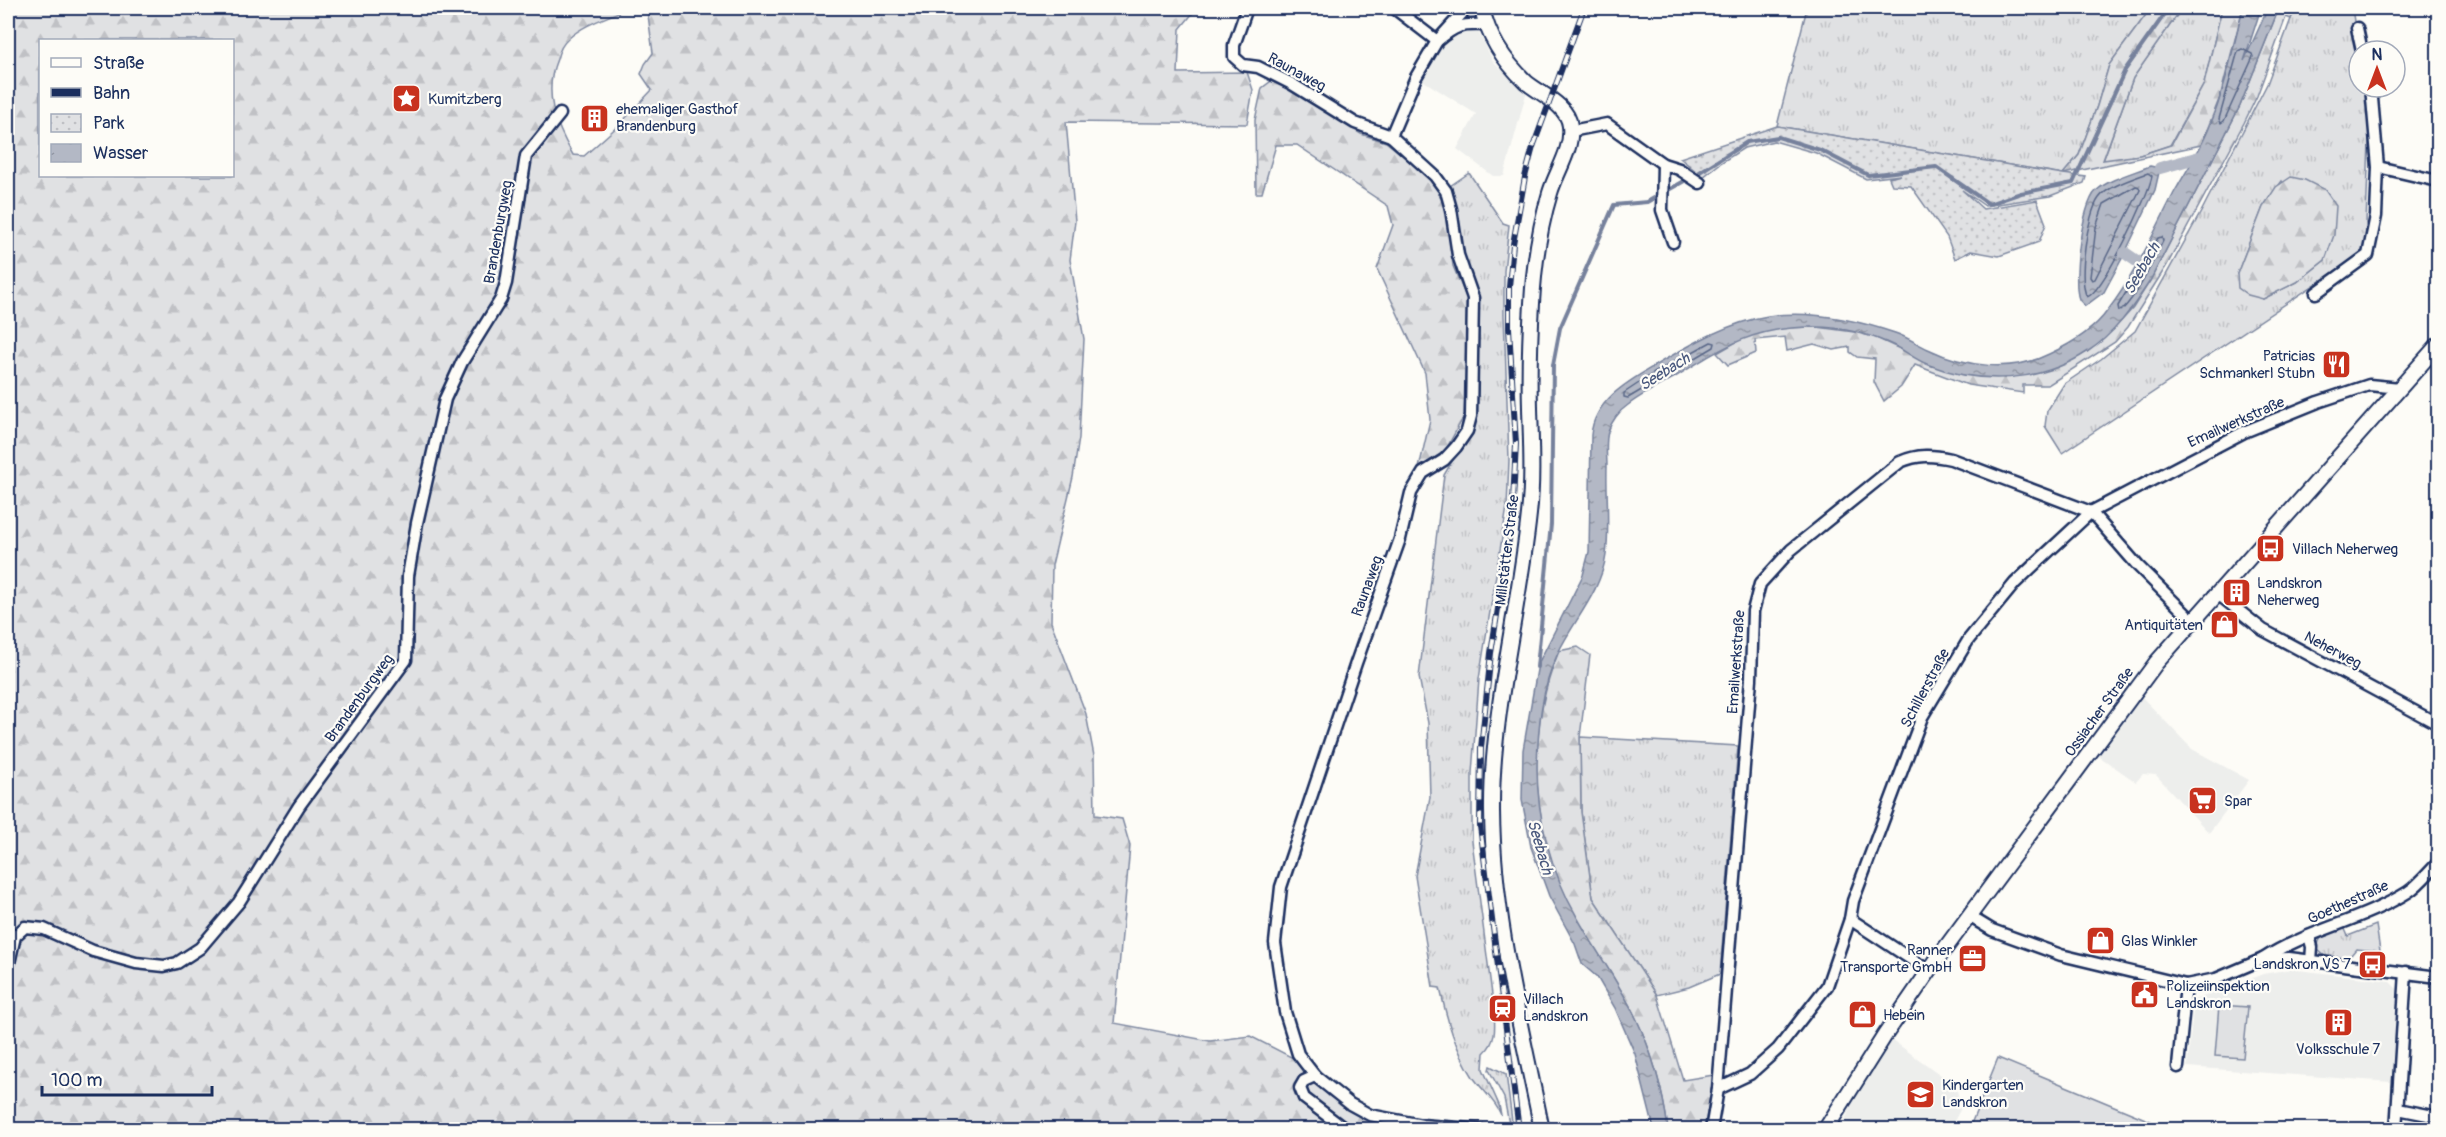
<svg xmlns="http://www.w3.org/2000/svg" width="2446" height="1137" font-family="Pangolin,sans-serif">
<style>
.built{fill:#edeeec}
.grass{fill:url(#grass-tufts);stroke:#7e88a0;stroke-width:1.5;fill-rule:evenodd}
.forest{fill:url(#forest-firs);stroke:#7e88a0;stroke-width:1.5;fill-rule:evenodd}
.park{fill:url(#park-dots);stroke:#7e88a0;stroke-width:1.5}
.pitch{fill:#e0e1e3;stroke:#7e88a0;stroke-width:1.5}
.water{fill:url(#water-ripples);stroke:#76819c;stroke-width:1.5}
.lines{fill:none;stroke-linecap:round;stroke-linejoin:round}
.shore{stroke:#586687;stroke-width:1.5}
.stream{stroke:#76819c;stroke-width:4}
.canal{stroke:#b3b8c5;stroke-width:12}
.street-casing{stroke:#1b2f5e;stroke-width:15}
.secondary-casing{stroke:#1b2f5e;stroke-width:18}
.street{stroke:#fdfcf7;stroke-width:10}
.secondary{stroke:#fdfcf7;stroke-width:14}
.rail-casing{stroke:#1b2f5e;stroke-width:6}
.rail{stroke:#fdfcf7;stroke-width:4;stroke-dasharray:11;stroke-linecap:butt}
.labels{text-anchor:middle;stroke-width:4.5;stroke-linejoin:round;paint-order:stroke}
.street-label{font-size:15px;fill:#1b2f5e;stroke:#fdfcf7}
.poi-label{font-size:15px;fill:#1b2f5e;stroke:#fdfcf7;text-anchor:start}
.water-label{font-size:16px;font-style:italic;fill:#49587d;stroke:#fdfcf7}
</style>
<defs>
<pattern id="grass-tufts" width="24" height="20" patternUnits="userSpaceOnUse" patternTransform="scale(1.5)"><rect width="24" height="20" fill="#e0e1e3"/><path d="M3 7l-1-3M5 7V3M7 7l1-3M15 17l-1-3M17 17v-4M19 17l1-3" fill="none" stroke="#c0c1c5"/></pattern>
<pattern id="forest-firs" width="22" height="20" patternUnits="userSpaceOnUse" patternTransform="scale(1.5)"><rect width="22" height="20" fill="#e0e1e3"/><path d="M5 1l3.5 6h-7zM16 11l3.5 6h-7z" fill="#c0c1c5"/></pattern>
<pattern id="park-dots" width="8" height="8" patternUnits="userSpaceOnUse" patternTransform="scale(1.5)"><rect width="8" height="8" fill="#e0e1e3"/><path d="M2 2h.1M6 6h.1" fill="none" stroke="#c0c1c5" stroke-width="1.8" stroke-linecap="round"/></pattern>
<pattern id="water-ripples" width="26" height="14" patternUnits="userSpaceOnUse" patternTransform="scale(1.5)"><rect width="26" height="14" fill="#b3b8c5"/><path d="M2 4q2-2 4 0t4 0M15 11q2-2 4 0t4 0" fill="none" stroke="#9196a3"/></pattern>
</defs>
<rect width="100%" height="100%" fill="#fdfcf7"/>
<filter id="ink" filterUnits="userSpaceOnUse"><feTurbulence type="fractalNoise" baseFrequency=".0167" numOctaves="2"/><feDisplacementMap in="SourceGraphic" scale="12" xChannelSelector="R" yChannelSelector="G"/><feConvolveMatrix kernelMatrix="1 2 1 2 8 2 1 2 1" color-interpolation-filters="sRGB"/></filter>
<g filter="url(#ink)">
<!-- built -->
<g class="built">
<polygon points="1471,29 1479,33 1493,61 1526,94 1504,176 1493,176 1457,149 1476,114 1419,78 1438,47 1449,36 1456,32"/>
<polygon points="2141,696 2192,749 2249,780 2209,833 2156,775 2143,774 2136,782 2097,755"/>
<polygon points="2290,969 2389,981 2397,989 2391,1082 2187,1067 2194,1000 2263,974"/>
<polygon points="1892,1040 1956,1086 1961,1108 1950,1129 1841,1129 1854,1099"/>
</g>
<!-- grass -->
<g class="grass">
<polygon points="1807,8 2151,8 2109,65 2097,106 2079,155 2063,174 1777,126"/>
<polygon points="2182,8 2222,8 2204,84 2170,145 2140,155 2103,161 2133,78"/>
<path d="M 2295,8 L 2352,8 L 2359,55 L 2359,87 L 2365,87 L 2370,113 L 2365,251 L 2062,453 L 2045,426 L 2047,411 L 2064,384 L 2101,359 L 2135,331 L 2201,212 L 2267,84 ZM 2282,181 L 2325,260 L 2297,282 L 2263,299 L 2237,274 L 2263,207 Z"/>
<path d="M 1469,173 L 1503,223 L 1509,225 L 1504,271 L 1504,314 L 1509,460 L 1507,507 L 1479,679 L 1472,773 L 1472,841 L 1494,1010 C 1495,1027 1497,1041 1484,1053 L 1483,1069 L 1499,1105 L 1501,1115 C 1495,1100 1482,1090 1473,1077 C 1455,1049 1447,1020 1440,988 L 1433,987 L 1415,876 L 1430,797 L 1428,723 L 1419,677 L 1444,475 L 1470,431 L 1477,408 L 1477,327 L 1447,188 Z"/>
<polygon points="1580,737 1738,746 1720,974 1689,987 1657,995 1593,898 1581,812"/>
<path d="M 2376,925 L 2380,951 L 2356,949 L 2347,960 L 2326,957 L 2318,950 C 2316,934 2331,932 2344,927 L 2348,936 Z"/>
<polygon points="1490,1066 1506,1074 1513,1129 1510,1129 1504,1098 1489,1070"/>
</g>
<!-- forest -->
<g class="forest">
<path d="M 8,8 L 1197,8 L 1180,29 L 1178,73 L 1247,72 L 1253,90 L 1247,124 L 1066,122 L 1075,221 L 1070,260 L 1084,339 L 1079,438 L 1073,477 L 1052,565 L 1051,622 L 1086,714 L 1094,756 L 1095,815 L 1122,819 L 1130,846 L 1114,1023 L 1210,1041 L 1250,1036 L 1297,1060 L 1329,1096 L 1372,1120 L 1430,1129 L 8,1129 ZM 621,11 L 646,11 L 648,15 L 653,53 L 645,64 L 641,74 L 652,90 L 619,125 L 584,156 L 573,155 C 555,124 543,93 557,59 C 559,51 562,44 568,39 C 583,25 603,19 621,11 ZM 40,40 L 232,40 L 232,176 L 40,176 Z"/>
<polygon points="2151,8 2182,8 2133,78 2103,160 2140,155 2171,145 2204,84 2222,8 2243,8 2220,97 2201,145 2063,174 2079,155 2097,106 2109,65"/>
<polygon points="2279,8 2295,8 2291,19 2286,17 2257,96 2244,123 2167,265 2128,327 2115,342 2048,385 2023,385 2023,393 1968,385 1915,365 1901,387 1884,401 1874,382 1875,359 1857,357 1850,352 1850,347 1834,350 1814,344 1787,351 1785,337 1755,340 1756,353 1728,365 1717,353 1745,337 1779,328 1817,327 1854,332 1874,337 1900,349 2004,378 2087,352 2114,329 2133,308 2150,281 2240,106"/>
<polygon points="1274,79 1361,134 1386,142 1432,179 1440,193 1448,223 1453,266 1469,304 1464,416 1445,451 1419,468 1430,420 1425,373 1377,269 1393,225 1388,206 1297,145 1276,145 1262,193 1256,193 1255,120 1262,88"/>
<polygon points="2291,177 2305,180 2325,190 2336,206 2334,235 2325,260 2297,282 2263,299 2248,295 2238,288 2237,274 2263,207 2276,187"/>
<path d="M 1578,647 L 1590,655 L 1580,737 L 1581,812 L 1593,898 L 1657,995 L 1683,1080 L 1714,1075 L 1704,1129 L 1668,1129 C 1663,1091 1652,1051 1635,1016 C 1618,981 1594,949 1575,915 C 1531,835 1524,736 1559,651 Z"/>
</g>
<!-- park -->
<polygon class="park" points="1777,126 2063,174 2086,177 2084,183 2050,196 1985,206 1962,190 1983,209 2037,200 2046,224 2039,242 1999,256 1971,251 1955,259 1947,237 1911,186 1892,185 1889,178 1901,175 1866,179 1816,153 1774,141 1744,148 1722,162 1703,177 1680,158"/>
<!-- pitch -->
<g class="pitch">
<polygon points="2219,1005 2248,1007 2243,1058 2215,1056"/>
<polygon points="1998,1058 2155,1123 2152,1129 1969,1129"/>
</g>
<!-- water -->
<g class="water">
<path d="M 2243,8 L 2261,8 L 2244,61 L 2268,8 L 2279,8 L 2240,106 L 2150,281 C 2133,307 2114,335 2087,352 C 2040,383 1980,385 1929,365 C 1918,361 1909,354 1899,348 C 1873,335 1843,327 1814,327 C 1753,327 1725,346 1675,377 C 1659,386 1642,394 1628,405 C 1619,411 1611,422 1608,432 C 1605,443 1607,456 1607,467 C 1606,496 1610,526 1606,555 C 1601,592 1573,621 1558,653 C 1541,689 1538,728 1537,767 C 1537,819 1551,872 1577,917 C 1596,951 1619,983 1636,1018 C 1652,1052 1663,1092 1668,1129 L 1654,1129 L 1635,1054 L 1615,1008 L 1597,977 L 1582,964 L 1575,944 L 1549,896 L 1531,847 L 1522,800 L 1523,750 L 1538,664 L 1583,575 L 1589,552 L 1591,435 C 1594,401 1627,382 1654,366 C 1688,346 1728,322 1768,316 C 1811,310 1854,319 1895,333 C 1907,337 1917,344 1928,349 C 1965,367 2012,373 2049,354 C 2071,344 2094,330 2108,310 C 2135,275 2154,232 2174,193 C 2186,171 2200,151 2209,128 C 2225,90 2233,48 2243,8 Z"/>
<path d="M 2150,166 L 2160,168 L 2155,190 L 2125,253 L 2104,292 L 2085,306 C 2084,304 2080,302 2079,299 C 2072,282 2082,204 2096,191 C 2109,179 2133,173 2150,166 Z"/>
</g>
<g class="lines">
<!-- shore -->
<g class="shore">
<polygon points="2242,49 2252,54 2253,57 2224,121 2221,123 2219,119 2238,51"/>
<path d="M 2148,173 L 2152,176 C 2149,195 2103,292 2087,297 C 2078,280 2087,214 2099,198 C 2106,187 2135,178 2148,173 Z"/>
<polygon points="2136,186 2139,187 2140,190 2095,279 2092,280 2090,277 2096,227 2104,204"/>
<path d="M 2162,237 L 2163,241 C 2151,265 2140,291 2122,310 L 2119,311 L 2118,306 L 2158,238 Z"/>
<polygon points="1711,342 1715,343 1714,347 1628,398 1624,397 1624,393 1654,373"/>
</g>
<!-- stream -->
<polyline class="stream" points="1537,667 1551,524 1553,365 1560,328 1614,205 1647,202 1695,175 1747,142 1778,137 1820,150 1868,175 1936,167 1989,204 2021,193 2073,183 2125,70 2169,8"/>
<!-- canal -->
<g class="canal">
<polyline points="2160,168 2203,156"/>
<polyline points="2125,253 2144,266"/>
</g>
<defs>
<g id="street">
<polyline points="1247,8 1234,45 1234,57 1243,65 1258,67 1292,84 1355,123 1391,136"/>
<path d="M 1394,8 L 1437,41 C 1456,25 1461,24 1485,25"/>
<polyline points="1467,8 1437,41 1416,77 1391,136 1435,176 1446,191 1451,209 1458,255 1473,298 1471,416 1467,431 1456,447 1444,460 1423,473 1411,493 1400,539 1356,663 1281,887 1275,943 1285,1012 1298,1054 1315,1076 1350,1104 1370,1115 1422,1125 1482,1130"/>
<polyline points="2357,28 2362,51"/>
<polyline points="1571,131 1607,124 1663,164 1679,169 1700,183"/>
<polyline points="1663,164 1662,210 1673,242"/>
<polyline points="2378,167 2438,181"/>
<polyline points="2316,293 2368,255 2376,216 2378,167 2371,87"/>
<polyline points="2218,594 2263,630 2438,724"/>
<polyline points="1969,916 1992,930 2061,955 2186,985 2216,979 2263,959 2289,958 2438,977"/>
<polyline points="1850,919 1929,971"/>
<polyline points="2309,936 2312,947 2311,961"/>
<path d="M 2263,959 C 2308,930 2362,921 2408,892 C 2419,885 2429,872 2438,863"/>
<polyline points="8,968 15,936 25,927 44,929 93,951 136,963 164,966 177,963 200,948 239,902 299,806 406,660 408,576 417,523 445,399 462,362 501,299 506,283 526,156 560,114"/>
<polyline points="2178,1067 2186,985"/>
<polyline points="1315,1076 1304,1081 1300,1088 1304,1098 1346,1130"/>
<polyline points="1718,1089 1750,1074 1778,1049 1827,986 1850,919 1853,901 1922,717 1969,639 2015,583 2035,564 2091,512 2244,432 2318,402 2369,385 2400,388"/>
<polyline points="2398,1109 2438,1117"/>
<path d="M 1711,1130 L 1718,1089 L 1751,679 L 1753,611 L 1760,584 L 1791,550 L 1900,462 C 1918,454 1933,455 1951,459 L 2091,512 L 2138,566 L 2193,621"/>
<polyline points="2396,1130 2406,972"/>
</g>
<g id="secondary">
<path d="M 1482,8 C 1488,37 1504,61 1526,82 C 1540,94 1568,105 1570,126 C 1573,149 1556,172 1550,193 C 1539,229 1534,266 1532,303 C 1530,338 1529,373 1530,408 C 1531,444 1533,479 1529,514 C 1519,611 1491,714 1492,811 C 1493,918 1521,1025 1542,1130"/>
<polyline points="1825,1130 1885,1035 1938,958 2156,663 2438,345"/>
</g>
</defs>
<!-- street casing -->
<use href="#street" class="street-casing"/>
<!-- secondary casing -->
<use href="#secondary" class="secondary-casing"/>
<!-- street -->
<use href="#street" class="street"/>
<!-- secondary -->
<use href="#secondary" class="secondary"/>
<defs>
<polyline id="rail" points="1519,1130 1480,826 1481,748 1491,653 1512,520 1516,444 1509,328 1509,287 1513,244 1525,177 1533,147 1584,8"/>
</defs>
<!-- rail casing -->
<use href="#rail" class="rail-casing"/>
<!-- rail -->
<use href="#rail" class="rail"/>
</g>
</g>
<!-- icons -->
<defs>
<symbol id="sight-square" viewBox="-11 -11 22 22"><rect x="-9" y="-9" width="18" height="18" rx="4" fill="#c8321e" stroke="#fdfcf7"/><path d="M0-6L1.8-2.2L6-1.7L2.9 1.2L3.7 5.4L0 3.3L-3.7 5.4L-2.9 1.2L-6-1.7L-1.8-2.2Z" fill="#fff"/></symbol>
<symbol id="building-square" viewBox="-11 -11 22 22"><rect x="-9" y="-9" width="18" height="18" rx="4" fill="#c8321e" stroke="#fdfcf7"/><path d="M-4-6H4V6H1V3H-1V6H-4ZM-2.5-4.3h1.7v1.8h-1.7ZM.8-4.3h1.7v1.8H.8ZM-2.5-1h1.7V.8h-1.7ZM.8-1h1.7V.8H.8Z" fill="#fff"/></symbol>
<symbol id="restaurant-square" viewBox="-11 -11 22 22"><rect x="-9" y="-9" width="18" height="18" rx="4" fill="#c8321e" stroke="#fdfcf7"/><path d="M-5-6h1v4h1v-4h1v4h1v-4h1v5L-1.5 .5V6h-2V.5L-5-1ZM5-6V6H3V1.5H1.5Q1.5-4 5-6Z" fill="#fff"/></symbol>
<symbol id="bus-square" viewBox="-11 -11 22 22"><rect x="-9" y="-9" width="18" height="18" rx="4" fill="#c8321e" stroke="#fdfcf7"/><path d="M-5-6H5V4H4V6H2V4H-2V6H-4V4H-5ZM-3.5-4V0h7V-4ZM-3.5 1.2v1.5H-2V1.2ZM2 1.2v1.5H3.5V1.2Z" fill="#fff"/></symbol>
<symbol id="shop-square" viewBox="-11 -11 22 22"><rect x="-9" y="-9" width="18" height="18" rx="4" fill="#c8321e" stroke="#fdfcf7"/><path d="M-5-2.5h2.3a2.7 3.5 0 0 1 5.4 0H5L5.5 6h-11ZM-1.5-2.5h3a1.5 2.3 0 0 0-3 0Z" fill="#fff"/></symbol>
<symbol id="supermarket-square" viewBox="-11 -11 22 22"><rect x="-9" y="-9" width="18" height="18" rx="4" fill="#c8321e" stroke="#fdfcf7"/><path d="M-6-5.5h2.5l.6 2H6L4.5 2H-2.5L-4.4-4H-6ZM-1.5 3.2a1.3 1.3 0 1 0 .1 0ZM3 3.2a1.3 1.3 0 1 0 .1 0Z" fill="#fff"/></symbol>
<symbol id="office-square" viewBox="-11 -11 22 22"><rect x="-9" y="-9" width="18" height="18" rx="4" fill="#c8321e" stroke="#fdfcf7"/><path d="M-6-3h4V-5.5h4V-3h4V5H-6ZM-1-4.5V-3h2v-1.5ZM-6 0V1H6V0Z" fill="#fff"/></symbol>
<symbol id="civic-square" viewBox="-11 -11 22 22"><rect x="-9" y="-9" width="18" height="18" rx="4" fill="#c8321e" stroke="#fdfcf7"/><path d="M-.6-6.5H3V-4.5H.6V-3L4-1V1h2V6H-6V1h2V-1L-.6-3ZM-1.2 2.5V6h2.4V2.5Z" fill="#fff"/></symbol>
<symbol id="station-square" viewBox="-11 -11 22 22"><rect x="-9" y="-9" width="18" height="18" rx="4" fill="#c8321e" stroke="#fdfcf7"/><path d="M-3-6H3Q5-6 5-4V2Q5 4 3 4L4.5 6H3L1.5 4h-3L-3 6H-4.5L-3 4Q-5 4-5 2V-4Q-5-6-3-6ZM-3.5-4v3h7v-3ZM-3.5 1v1.5H-2V1ZM2 1v1.5H3.5V1Z" fill="#fff"/></symbol>
<symbol id="school-square" viewBox="-11 -11 22 22"><rect x="-9" y="-9" width="18" height="18" rx="4" fill="#c8321e" stroke="#fdfcf7"/><path d="M0-5L7-2L0 1L-7-2ZM-4 1L0 2.5L4 1V4Q0 6-4 4Z" fill="#fff"/></symbol>
</defs>
<g fill-rule="evenodd">
<use href="#sight-square" x="390" y="82" width="33" height="33"/>
<use href="#building-square" x="578" y="102" width="33" height="33"/>
<use href="#restaurant-square" x="2320" y="348" width="33" height="33"/>
<use href="#bus-square" x="2254" y="532" width="33" height="33"/>
<use href="#building-square" x="2220" y="576" width="33" height="33"/>
<use href="#shop-square" x="2208" y="608" width="33" height="33"/>
<use href="#supermarket-square" x="2186" y="784" width="33" height="33"/>
<use href="#shop-square" x="2084" y="924" width="33" height="33"/>
<use href="#office-square" x="1956" y="942" width="33" height="33"/>
<use href="#bus-square" x="2356" y="948" width="33" height="33"/>
<use href="#civic-square" x="2128" y="978" width="33" height="33"/>
<use href="#station-square" x="1486" y="992" width="33" height="33"/>
<use href="#shop-square" x="1846" y="998" width="33" height="33"/>
<use href="#building-square" x="2322" y="1006" width="33" height="33"/>
<use href="#school-square" x="1904" y="1078" width="33" height="33"/>
</g>
<g class="labels">
<!-- street labels -->
<g class="street-label">
<text transform="translate(1297 72) rotate(29)" y="5">Raunaweg</text>
<text transform="translate(498 232) rotate(-80)" y="5">Brandenburgweg</text>
<text transform="translate(2236 422) rotate(-24)" y="5">Emailwerkstraße</text>
<text transform="translate(1507 550) rotate(-83)" y="5">Millstätter Straße</text>
<text transform="translate(1367 586) rotate(-70)" y="5">Raunaweg</text>
<text transform="translate(2333 650) rotate(28)" y="5">Neherweg</text>
<text transform="translate(1736 662) rotate(-86)" y="5">Emailwerkstraße</text>
<text transform="translate(1925 688) rotate(-62)" y="5">Schillerstraße</text>
<text transform="translate(359 698) rotate(-54)" y="5">Brandenburgweg</text>
<text transform="translate(2099 712) rotate(-54)" y="5">Ossiacher Straße</text>
<text transform="translate(2348 902) rotate(-24)" y="5">Goethestraße</text>
</g>
<!-- poi labels -->
<g class="poi-label">
<text x="428" y="104">Kumitzberg</text>
<text x="616" y="114">ehemaliger Gasthof<tspan x="616" dy="17">Brandenburg</tspan></text>
<text x="2315" y="361" text-anchor="end">Patricias<tspan x="2315" dy="17">Schmankerl Stubn</tspan></text>
<text x="2292" y="554">Villach Neherweg</text>
<text x="2257" y="588">Landskron<tspan x="2257" dy="17">Neherweg</tspan></text>
<text x="2203" y="630" text-anchor="end">Antiquitäten</text>
<text x="2224" y="806">Spar</text>
<text x="2121" y="946">Glas Winkler</text>
<text x="1952" y="955" text-anchor="end">Ranner<tspan x="1952" dy="17">Transporte GmbH</tspan></text>
<text x="2351" y="969" text-anchor="end">Landskron VS 7</text>
<text x="2166" y="991">Polizeiinspektion<tspan x="2166" dy="17">Landskron</tspan></text>
<text x="1523" y="1004">Villach<tspan x="1523" dy="17">Landskron</tspan></text>
<text x="1883" y="1020">Hebein</text>
<text x="2338" y="1054" text-anchor="middle">Volksschule 7</text>
<text x="1942" y="1090">Kindergarten<tspan x="1942" dy="17">Landskron</tspan></text>
</g>
<!-- water labels -->
<g class="water-label">
<text transform="translate(2141 268) rotate(-60)" y="6">Seebach</text>
<text transform="translate(1664 371) rotate(-32)" y="6">Seebach</text>
<text transform="translate(1541 847) rotate(74)" y="6">Seebach</text>
</g>
</g>
<!-- margin -->
<rect width="2446" height="1137" fill="none" stroke="#fdfcf7" stroke-width="30"/>
<rect x="15" y="15" width="2416" height="1107" fill="none" stroke="#1b2f5e" stroke-width="2" filter="url(#ink)"/>
<!-- legend -->
<rect x="39" y="39" width="195" height="138" fill="#fdfcf7" stroke="#a3aaba" stroke-width="1.5"/>
<rect x="51" y="58" width="30" height="9" fill="#fdfcf7" stroke="#a3aaba" stroke-width="1.5"/>
<text x="93" y="69" font-size="18" fill="#1b2f5e">Straße</text>
<rect x="51" y="88" width="30" height="9" fill="#1b2f5e" stroke="#a3aaba" stroke-width="1.5"/>
<text x="93" y="99" font-size="18" fill="#1b2f5e">Bahn</text>
<rect x="51" y="114" width="30" height="18" fill="url(#park-dots)" stroke="#a3aaba" stroke-width="1.5"/>
<text x="93" y="129" font-size="18" fill="#1b2f5e">Park</text>
<rect x="51" y="144" width="30" height="18" fill="url(#water-ripples)" stroke="#a3aaba" stroke-width="1.5"/>
<text x="93" y="159" font-size="18" fill="#1b2f5e">Wasser</text>
<!-- north arrow -->
<g transform="translate(2377 69)"><circle r="28" fill="#fdfcf7" stroke="#a3aaba" stroke-width="1.5"/>
<path d="M0-4.5L10 22L0 15L-10 22Z" fill="#c8321e"/>
<text y="-9" font-size="16" font-weight="bold" text-anchor="middle" fill="#1b2f5e">N</text>
</g>
<!-- scale -->
<path d="M42 1086v9h170v-9" fill="none" stroke="#1b2f5e" stroke-width="3"/>
<text x="51" y="1086" font-size="18" fill="#1b2f5e" stroke="#fdfcf7" stroke-width="4.5" paint-order="stroke">100 m</text>
</svg>
